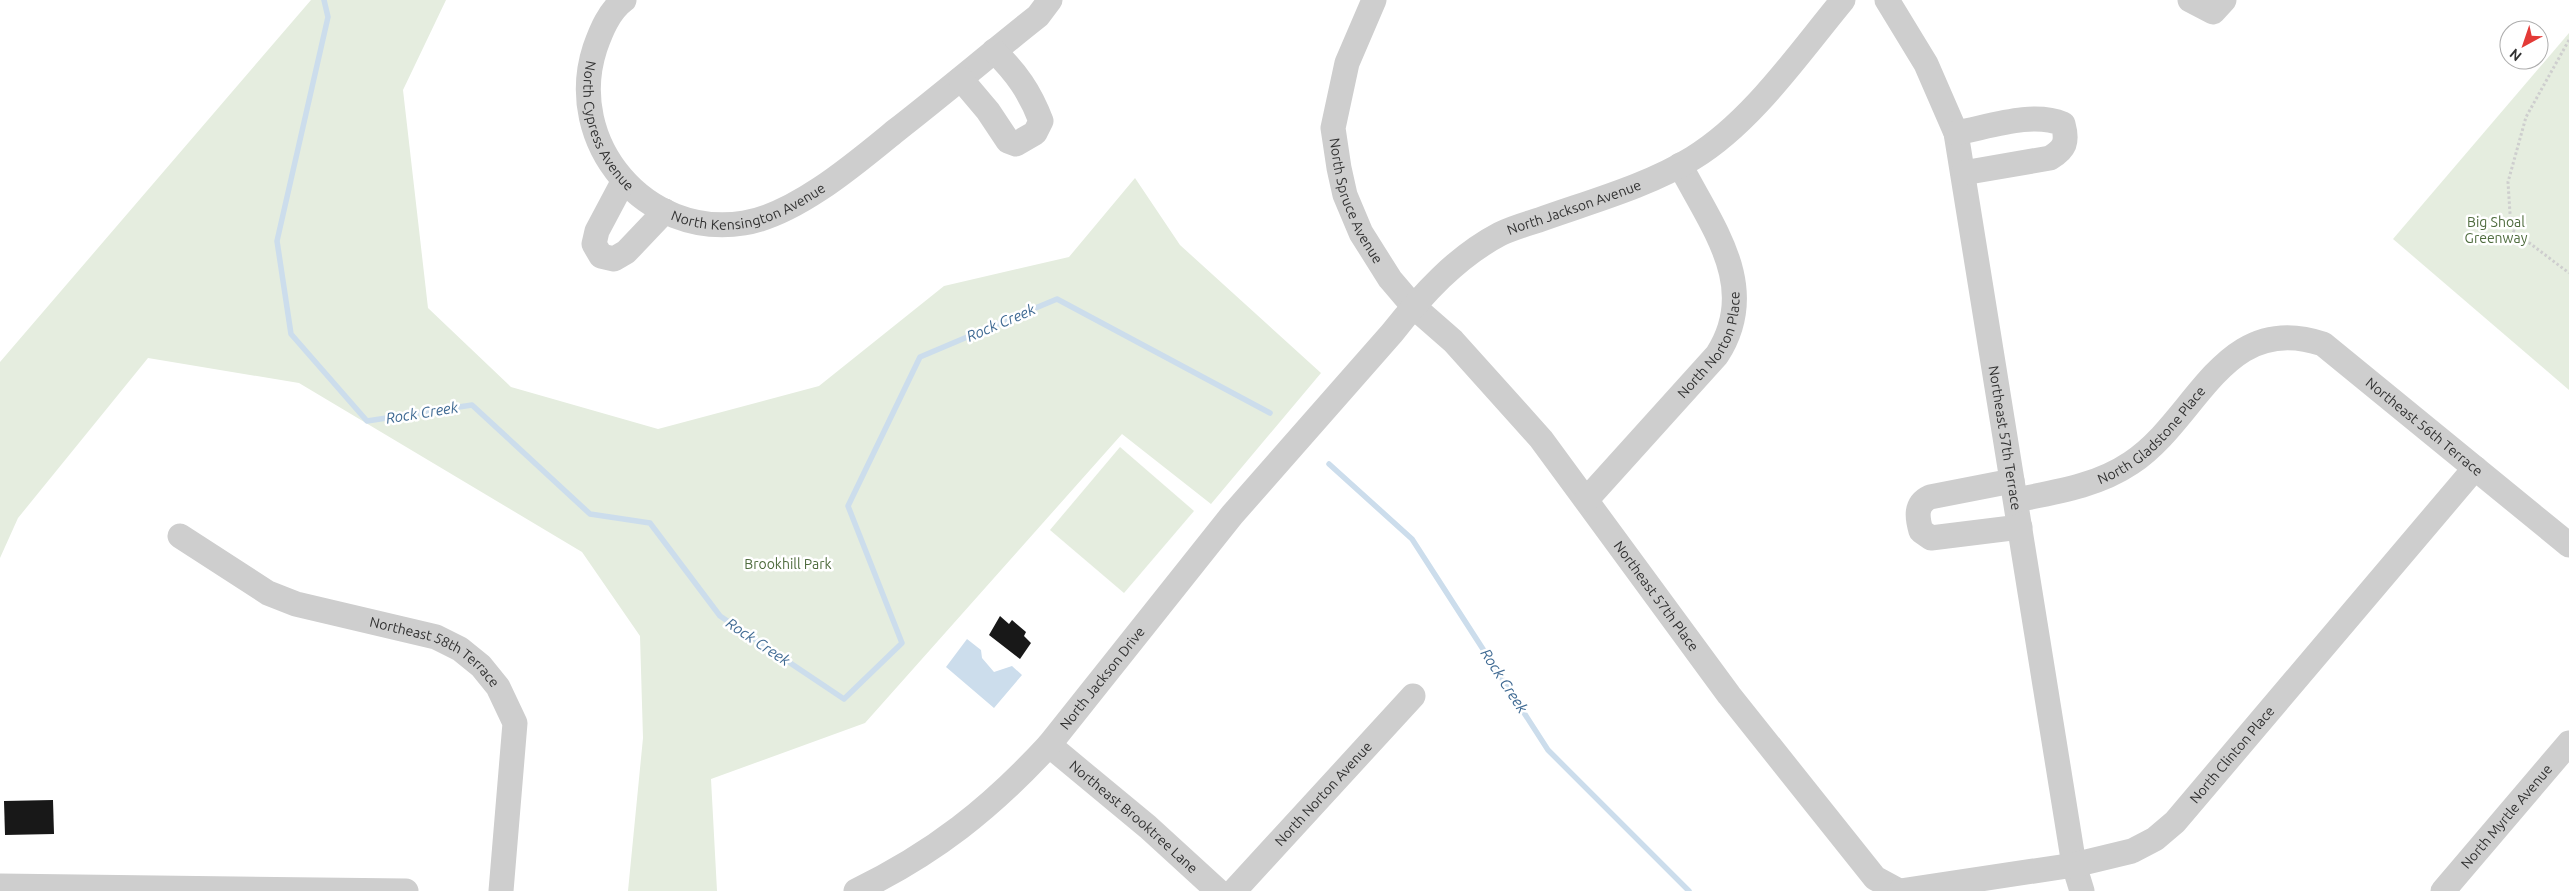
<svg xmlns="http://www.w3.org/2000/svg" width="2569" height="891" font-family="Ubuntu,sans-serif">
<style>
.green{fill:#e5eddf}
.water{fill:#ccddec}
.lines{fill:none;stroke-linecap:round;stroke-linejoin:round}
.stream{stroke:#ccddec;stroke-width:5.5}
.building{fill:#181818}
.path{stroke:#cecece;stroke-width:3;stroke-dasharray:2.5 2.5;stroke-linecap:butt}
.minor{stroke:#cecece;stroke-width:25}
.labels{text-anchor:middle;stroke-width:5;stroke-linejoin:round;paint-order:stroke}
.street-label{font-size:14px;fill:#313131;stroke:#fff}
.park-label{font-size:14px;fill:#4f6c3e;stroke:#fff}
.water-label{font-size:15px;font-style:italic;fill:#3f6a93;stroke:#fff}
</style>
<rect width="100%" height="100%" fill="#fff"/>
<!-- green -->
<g class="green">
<polygon points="311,0 446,0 403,90 428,308 511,387 658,429 819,386 944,286 1069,257 1135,178 1180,245 1321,373 1211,504 1122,434 865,723 711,779 717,891 628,891 643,738 640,636 582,552 299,383 148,358 18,518 0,558 0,362"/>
<polygon points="2569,33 2569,390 2393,239"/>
<polygon points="1120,447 1194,511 1124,593 1050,530"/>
</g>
<!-- water -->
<polygon class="water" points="967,639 981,650 982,658 994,672 1012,666 1022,675 994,708 946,667"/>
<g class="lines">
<!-- stream -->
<g class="stream">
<polyline points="324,0 328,17 277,241 291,334 367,421 472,405 590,514 650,523 720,616 844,699 902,643 848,506 920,357 1057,299 1270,413"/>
<polyline points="1329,464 1412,539 1548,750 1689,891"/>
</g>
</g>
<!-- building -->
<g class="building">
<polygon points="1000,616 1009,624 1012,620 1026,632 1024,636 1031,643 1020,659 989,635"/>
<polygon points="53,800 54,834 5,835 4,801"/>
</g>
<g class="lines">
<!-- path -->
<polyline class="path" points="2569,40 2526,117 2508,182 2511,229 2569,273"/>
<!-- minor -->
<g class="minor">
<path id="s1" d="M 624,0 C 609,11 601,31 595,48 C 564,143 646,239 744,223 C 795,215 855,164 894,132 C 943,94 990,54 1038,16 L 1050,0"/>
<path id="s2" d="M 1374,0 L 1347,63 L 1333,128 L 1339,168 L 1345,195 L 1361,233 L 1390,279 L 1413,306 L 1453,341 L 1541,439 L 1729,695 L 1875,878 L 1899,891"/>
<path id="s3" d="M 1887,0 L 1926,64 L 1956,133 L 2074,865 L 2082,891"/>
<polyline points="2190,0 2213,12 2224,0"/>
<path d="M 961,79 L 988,111 L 1008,141 L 1016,144 L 1035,133 L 1041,121 C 1030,92 1016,72 994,51"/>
<path d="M 1956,133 C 1989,127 2032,111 2063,124 C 2068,142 2065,149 2050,158 L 1963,173"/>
<polyline points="623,182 597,231 594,244 601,256 614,259 626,252 665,211"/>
<path d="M 2012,481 L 1930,497 C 1915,504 1917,517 1921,531 L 1931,538 L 2020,527"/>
<path id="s4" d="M 1587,499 L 1717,355 C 1761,287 1712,227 1680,165"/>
<path id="s5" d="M 2016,500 C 2056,492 2097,486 2131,463 C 2198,419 2223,310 2323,344 L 2569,545"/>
<path id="s6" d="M 180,536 L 268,593 L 296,604 L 436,637 L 460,649 L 481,666 L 498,687 L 515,723 L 501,891"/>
<path id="s7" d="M 1049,745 L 1148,827 L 1218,891"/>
<polyline points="0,886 406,891"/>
<path id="s8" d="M 856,891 C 934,853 990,809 1049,745 L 1232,515 L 1392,333 C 1422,295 1456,257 1500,234 C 1512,228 1526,224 1539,220 C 1589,202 1648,186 1693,158 C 1752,122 1799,53 1843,0"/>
<path id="s9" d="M 1234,891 L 1413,696"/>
<path id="s10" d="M 1900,891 L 2074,865 L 2132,851 L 2155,839 L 2175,822 L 2475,468"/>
<path id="s11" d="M 2443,891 L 2569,743"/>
</g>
</g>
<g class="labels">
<!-- street labels -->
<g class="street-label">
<text dy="5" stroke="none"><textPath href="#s1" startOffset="140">North Cypress Avenue</textPath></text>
<text dy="5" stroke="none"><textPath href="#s1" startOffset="339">North Kensington Avenue</textPath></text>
<text dy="5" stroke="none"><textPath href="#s2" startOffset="212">North Spruce Avenue</textPath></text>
<text dy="5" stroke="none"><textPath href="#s8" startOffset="1006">North Jackson Avenue</textPath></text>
<text dy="5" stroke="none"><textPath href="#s4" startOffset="200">North Norton Place</textPath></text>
<text dy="5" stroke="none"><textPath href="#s5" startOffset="495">Northeast 56th Terrace</textPath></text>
<text dy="5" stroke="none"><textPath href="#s5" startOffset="155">North Gladstone Place</textPath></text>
<text dy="5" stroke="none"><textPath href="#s3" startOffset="459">Northeast 57th Terrace</textPath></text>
<text dy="5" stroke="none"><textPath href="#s2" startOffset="714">Northeast 57th Place</textPath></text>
<text dy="5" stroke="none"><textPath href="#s6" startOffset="284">Northeast 58th Terrace</textPath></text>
<text dy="5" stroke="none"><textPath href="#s8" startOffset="329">North Jackson Drive</textPath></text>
<text dy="5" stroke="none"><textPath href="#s10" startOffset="376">North Clinton Place</textPath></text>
<text dy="5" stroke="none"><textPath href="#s9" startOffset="132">North Norton Avenue</textPath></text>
<text dy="5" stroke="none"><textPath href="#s11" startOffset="98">North Myrtle Avenue</textPath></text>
<text dy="5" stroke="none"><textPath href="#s7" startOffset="111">Northeast Brooktree Lane</textPath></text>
</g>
<!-- park labels -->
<g class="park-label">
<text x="2496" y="227">Big Shoal<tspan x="2496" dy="16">Greenway</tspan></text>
<text x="788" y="569">Brookhill Park</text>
</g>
<!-- water labels -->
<g class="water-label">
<text transform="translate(1001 323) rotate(-23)" y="5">Rock Creek</text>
<text transform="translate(422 413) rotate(-9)" y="5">Rock Creek</text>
<text transform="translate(758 642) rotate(34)" y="5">Rock Creek</text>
<text transform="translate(1504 681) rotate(57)" y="5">Rock Creek</text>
</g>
</g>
<!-- north arrow -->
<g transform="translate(2524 45) rotate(220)"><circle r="24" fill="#ffffff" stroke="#adadad"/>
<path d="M0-4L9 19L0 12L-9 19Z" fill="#e33a37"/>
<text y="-8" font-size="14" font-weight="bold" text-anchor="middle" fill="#313131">N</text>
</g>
</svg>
